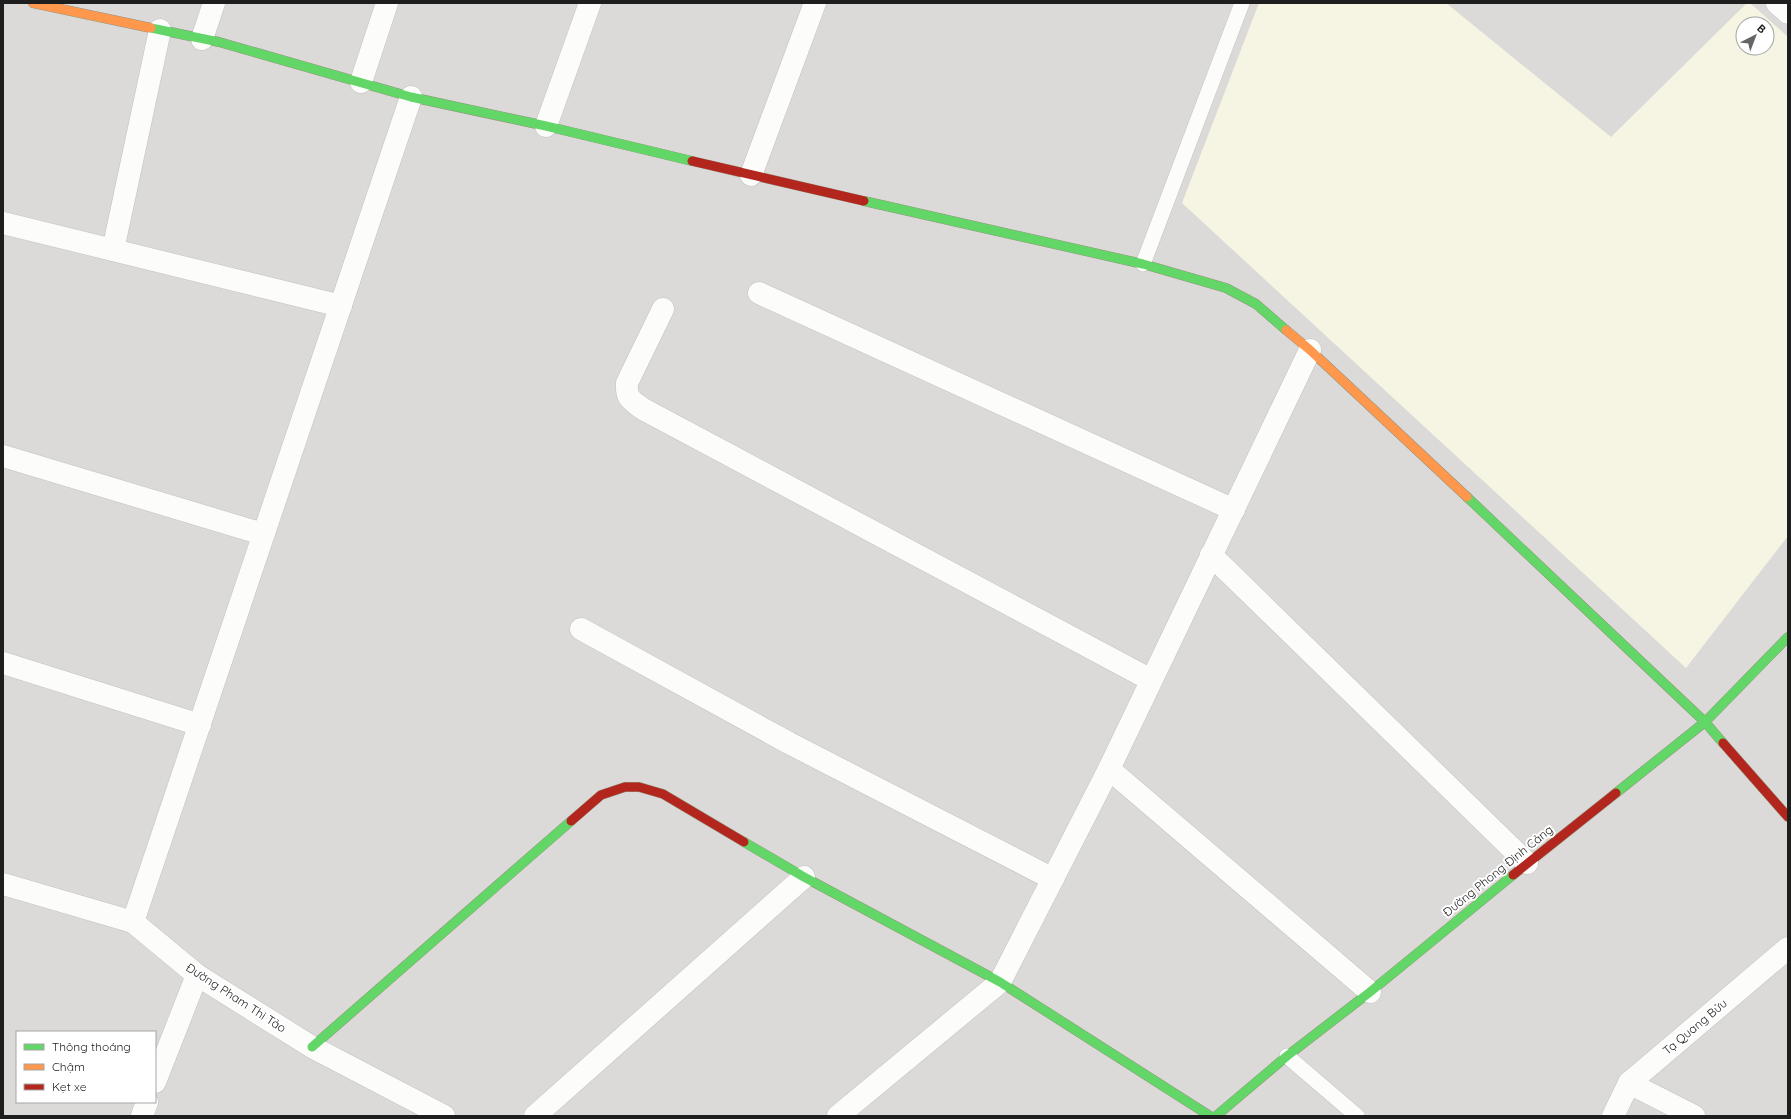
<svg xmlns="http://www.w3.org/2000/svg" width="1791" height="1119" font-family="Quicksand,sans-serif">
<style>
.residential{fill:#dbdad8;fill-rule:evenodd}
.education{fill:#f6f4e2;fill-rule:evenodd}
.lines{fill:none;stroke-linecap:round;stroke-linejoin:round}
.lane-casing{stroke:#c3c2c1;stroke-width:16}
.street-casing{stroke:#c3c2c1;stroke-width:23}
.fast-casing{stroke:#95957f;stroke-width:10}
.slow-casing{stroke:#95957f;stroke-width:10}
.jam-casing{stroke:#95957f;stroke-width:10}
.lane{stroke:#fcfcfb;stroke-width:15}
.street{stroke:#fcfcfb;stroke-width:22}
.fast{stroke:#63d668;stroke-width:9}
.slow{stroke:#ff974d;stroke-width:9}
.jam{stroke:#b3261e;stroke-width:9}
.labels{text-anchor:middle;stroke-width:4;stroke-linejoin:round;paint-order:stroke}
.street-label{font-size:12px;fill:#1e1e1e;stroke:#fff}
</style>
<rect width="100%" height="100%" fill="#eceae7"/>
<!-- residential -->
<path class="residential" d="M 3,3 L 1788,3 L 1788,1116 L 3,1116 ZM 1743,24 L 1767,24 L 1767,48 L 1743,48 ZM 17,1032 L 155,1032 L 155,1102 L 17,1102 Z"/>
<!-- education -->
<path class="education" d="M 1259,3 L 1446,3 L 1611,137 L 1747,3 L 1750,3 L 1788,37 L 1788,536 L 1686,668 L 1182,203 ZM 1743,24 L 1767,24 L 1767,48 L 1743,48 Z"/>
<g class="lines">
<defs>
<g id="lane">
<polyline points="1143,264 1242,3"/>
<polyline points="1287,1056 1357,1116"/>
</g>
<g id="street">
<polyline points="1777,3 1788,13"/>
<polyline points="202,39 214,3"/>
<polyline points="361,82 387,3"/>
<polyline points="546,126 590,3"/>
<polyline points="751,175 815,3"/>
<polyline points="3,223 341,306"/>
<polyline points="113,250 160,30"/>
<polyline points="759,293 1234,510"/>
<path d="M 663,309 L 627,383 C 626,399 631,400 643,409 L 1151,680"/>
<polyline points="3,456 263,534"/>
<polyline points="1211,555 1527,863"/>
<polyline points="581,629 789,743 1053,879"/>
<polyline points="3,663 200,725"/>
<polyline points="1109,769 1370,992"/>
<polyline points="3,884 133,922 197,975 312,1047 444,1116"/>
<polyline points="133,922 411,97"/>
<polyline points="155,1082 197,975"/>
<polyline points="1629,1083 1694,1116"/>
<polyline points="142,1116 147,1102"/>
<polyline points="535,1116 804,877"/>
<polyline points="838,1116 1000,982 1109,769 1310,350"/>
<polyline points="1613,1116 1629,1083 1788,948"/>
</g>
<g id="fast">
<polyline points="151,28 219,42 411,97 546,126 692,161"/>
<polyline points="864,201 1143,264 1226,288 1256,304 1286,330"/>
<polyline points="1467,497 1705,722 1723,743"/>
<polyline points="1616,793 1705,722 1788,637"/>
<polyline points="744,842 804,877 1000,982 1210,1116"/>
<polyline points="312,1047 571,821"/>
<polyline points="1216,1116 1287,1056 1370,992 1513,875"/>
</g>
<g id="slow">
<polyline points="33,3 151,28"/>
<polyline points="1286,330 1310,350 1467,497"/>
</g>
<g id="jam">
<polyline points="692,161 864,201"/>
<polyline points="1723,743 1788,817"/>
<polyline points="571,821 601,795 625,787 639,787 663,794 744,842"/>
<polyline points="1513,875 1616,793"/>
</g>
</defs>
<!-- lane casing -->
<use href="#lane" class="lane-casing"/>
<!-- street casing -->
<use href="#street" class="street-casing"/>
<!-- fast casing -->
<use href="#fast" class="fast-casing"/>
<!-- slow casing -->
<use href="#slow" class="slow-casing"/>
<!-- jam casing -->
<use href="#jam" class="jam-casing"/>
<!-- lane -->
<use href="#lane" class="lane"/>
<!-- street -->
<use href="#street" class="street"/>
<!-- fast -->
<use href="#fast" class="fast"/>
<!-- slow -->
<use href="#slow" class="slow"/>
<!-- jam -->
<use href="#jam" class="jam"/>
</g>
<g class="labels">
<!-- street labels -->
<g class="street-label">
<text transform="translate(1498 871) rotate(-39)" y="4">Đường Phong Định Cảng</text>
<text transform="translate(236 998) rotate(33)" y="4">Đường Pham Thi Tảo</text>
<text transform="translate(1695 1027) rotate(-40)" y="4">Tạ Quang Bửu</text>
</g>
</g>
<!-- border -->
<rect width="1791" height="1119" fill="none" stroke="#1e1e1e" stroke-width="8"/>
<!-- legend -->
<rect x="16" y="1031" width="140" height="72" fill="#ffffff" stroke="#a5a5a5"/>
<rect x="24" y="1044" width="20" height="6" fill="#63d668" stroke="#a5a5a5"/>
<text x="52" y="1051" font-size="12" fill="#1e1e1e">Thông thoáng</text>
<rect x="24" y="1064" width="20" height="6" fill="#ff974d" stroke="#a5a5a5"/>
<text x="52" y="1071" font-size="12" fill="#1e1e1e">Chậm</text>
<rect x="24" y="1084" width="20" height="6" fill="#b3261e" stroke="#a5a5a5"/>
<text x="52" y="1091" font-size="12" fill="#1e1e1e">Kẹt xe</text>
<!-- north arrow -->
<g transform="translate(1755 36) rotate(42)"><circle r="19" fill="#ffffff" stroke="#a5a5a5"/>
<path d="M0-3L7 15L0 10L-7 15Z" fill="#666564"/>
<text y="-6" font-size="11" font-weight="bold" text-anchor="middle" fill="#1e1e1e">B</text>
</g>
</svg>
